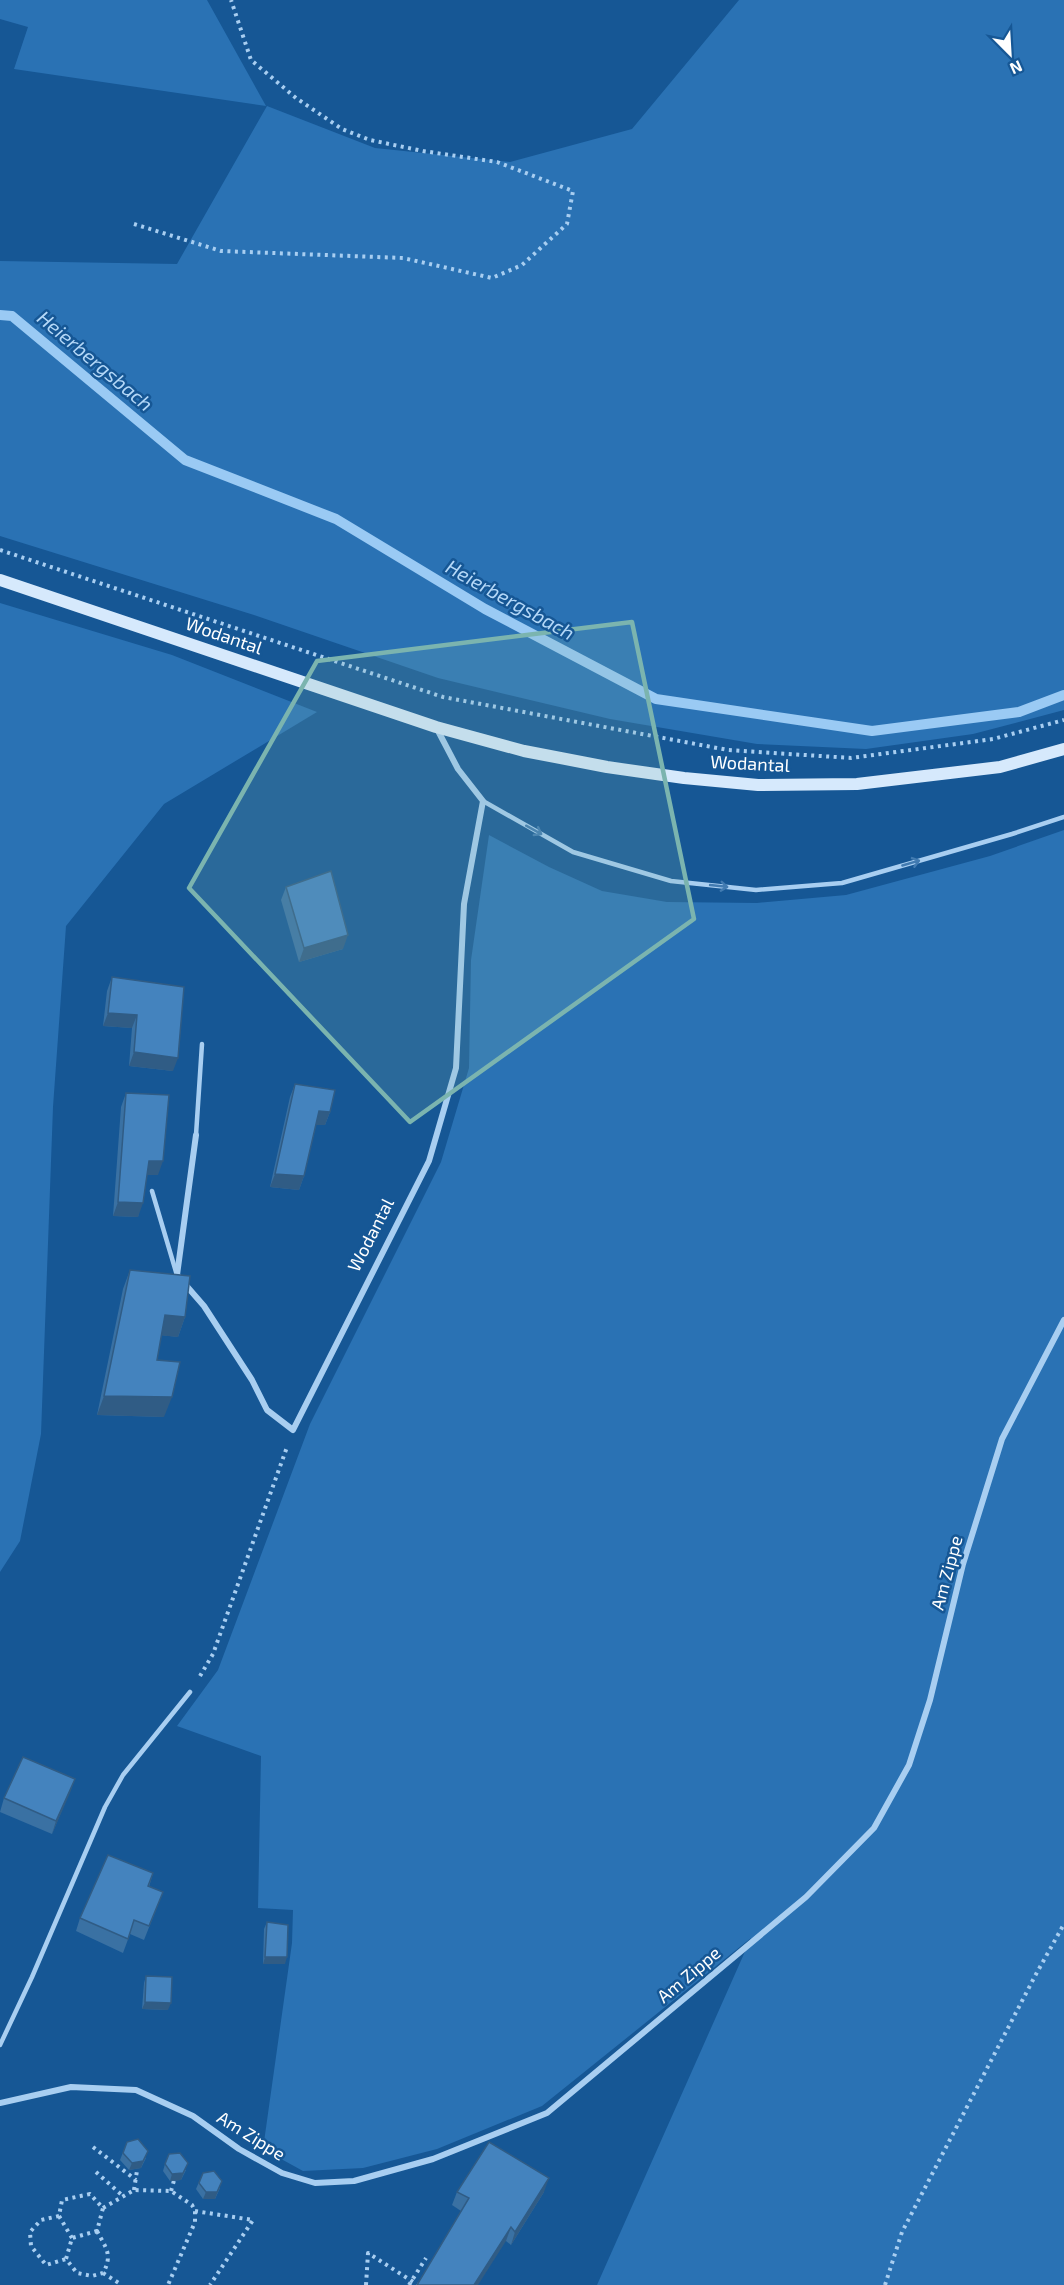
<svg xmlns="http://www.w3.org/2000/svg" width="1064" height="2285" font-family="'Exo 2',sans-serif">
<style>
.green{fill:#2a72b4}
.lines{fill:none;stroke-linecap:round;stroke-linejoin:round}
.stream{stroke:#9acaf4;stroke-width:10}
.path{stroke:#a8cef1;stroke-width:4;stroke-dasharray:3 4.5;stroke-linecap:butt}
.service{stroke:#a8cef1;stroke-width:4.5}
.minor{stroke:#a8cef1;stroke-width:6}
.secondary{stroke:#d6e9fc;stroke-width:12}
.wall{fill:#3a71a3}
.shaded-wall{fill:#305c85}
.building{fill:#4483be;stroke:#305c85;stroke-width:1.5}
.oneway{stroke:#427bb1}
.marked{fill:#7bb4af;fill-opacity:0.2;stroke:#7bb4af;stroke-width:4.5;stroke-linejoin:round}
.labels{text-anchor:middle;stroke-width:5;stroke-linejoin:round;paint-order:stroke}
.street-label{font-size:18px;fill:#fff;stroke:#165795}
.water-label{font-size:20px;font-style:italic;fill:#b4d8f8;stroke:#165795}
</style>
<rect width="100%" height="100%" fill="#165795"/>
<!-- green -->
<g class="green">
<polygon points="0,0 207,0 266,106 14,69 28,27 0,19"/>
<polygon points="739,0 1064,0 1064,710 973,734 866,749 757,744 610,719 438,678 254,615 0,536 0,261 177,264 267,106 375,148 510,162 632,129"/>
<polygon points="0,603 172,655 317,712 164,804 66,926 53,1107 41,1434 20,1541 0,1572"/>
<polygon points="1064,830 1064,2285 597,2285 751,1938 542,2106 437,2149 363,2168 303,2171 263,2149 292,1943 293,1910 258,1908 261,1756 177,1726 218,1670 310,1424 441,1162 469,1068 471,960 489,835 549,867 602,891 667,902 757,903 846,895 990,856"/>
</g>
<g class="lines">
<!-- stream -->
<polyline class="stream" points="0,315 12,316 185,460 336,519 485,609 656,699 872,731 1019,712 1064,695"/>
<!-- path -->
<g class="path">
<polyline points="134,224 221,251 403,258 492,278 522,265 567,224 573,191 497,162 423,151 370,140 342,129 296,98 251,60 231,0"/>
<polyline points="0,550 443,697 728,750 851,758 993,739 1064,720"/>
<polyline points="200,1676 213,1654 287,1447"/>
<polyline points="93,2147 136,2180"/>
<polyline points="96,2172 123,2196"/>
<polyline points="134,2190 138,2164"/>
<polyline points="171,2191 175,2177"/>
<polyline points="103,2208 134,2190 171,2191 192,2205 195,2211 195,2222 168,2285"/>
<polyline points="195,2211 253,2220 210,2285"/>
<polyline points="59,2216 41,2220 30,2232 31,2246 46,2265 66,2259"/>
<path d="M 97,2231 C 106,2248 113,2255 103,2273 L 92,2276 L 77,2273 L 66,2259 L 72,2238 Z"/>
<polyline points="72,2238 59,2216 62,2200 90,2194 103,2208 97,2231"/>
<polyline points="103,2273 122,2285"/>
<polyline points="366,2285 368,2253 418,2285"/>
<polyline points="409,2285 426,2258"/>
<polyline points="885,2285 902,2232 1035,1976 1064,1924"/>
</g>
<!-- service -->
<g class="service">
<polyline points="483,801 573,852 671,881 756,890 842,883 1012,834 1064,817"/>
<polyline points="196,1135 202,1044"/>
<polyline points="152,1191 176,1272"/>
<polyline points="0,2045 32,1977 105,1807 123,1775 190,1692"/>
</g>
<!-- minor -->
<g class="minor">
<polyline points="196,1135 177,1275 204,1306 252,1380 267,1410 293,1430 429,1161 456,1068 464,904 483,801 458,769 436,727"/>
<polyline points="0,2103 71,2087 136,2090 193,2116 239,2149 282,2173 315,2183 354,2181 433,2159 547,2113 806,1897 874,1828 909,1765 930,1700 963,1564 1002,1439 1064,1320"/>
</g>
<!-- secondary -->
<polyline class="secondary" points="0,580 436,727 524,751 607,767 684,778 758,785 857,784 1000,767 1064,749"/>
</g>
<!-- wall -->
<g class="wall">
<polygon points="286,887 343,949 299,962 281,900"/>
<polygon points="112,977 173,1071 129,1066 132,1028 103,1026 107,991"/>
<polygon points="295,1084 330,1112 325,1125 316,1125 304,1176 299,1190 270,1187 290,1097"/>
<polygon points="126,1093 158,1175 147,1175 138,1217 113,1216 121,1107"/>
<polygon points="130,1270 185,1317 178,1337 161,1335 157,1360 164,1417 97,1415 123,1289"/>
<polygon points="75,1779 52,1834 0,1812 4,1798"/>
<polygon points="153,1873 149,1887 163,1892 144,1940 130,1934 123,1953 76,1931 80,1918"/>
<polygon points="267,1922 285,1964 263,1964 264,1929"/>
<polygon points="146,1976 168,2010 142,2009 144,1983"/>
<polygon points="127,2142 146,2158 141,2168 129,2170 120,2160"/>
<polygon points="165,2164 186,2170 181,2180 170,2181 163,2171"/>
<polygon points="203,2173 220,2188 215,2199 203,2199 196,2189"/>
<polygon points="457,2192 544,2192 511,2245 506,2241 452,2205"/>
</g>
<!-- shaded-wall -->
<g class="shaded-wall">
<polygon points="348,935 343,949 299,962 304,948"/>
<polygon points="108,1013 137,1015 132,1028 103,1026"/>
<polygon points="134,1052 178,1058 173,1071 129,1066"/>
<polygon points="319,1111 330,1112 325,1125 314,1125"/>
<polygon points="149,1161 163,1161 158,1175 144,1175"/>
<polygon points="275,1174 304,1176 299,1190 270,1187"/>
<polygon points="118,1202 143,1203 138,1217 113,1216"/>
<polygon points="165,1315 185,1317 178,1337 157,1335"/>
<polygon points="104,1396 172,1397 164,1417 97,1415"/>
<polygon points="75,1779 70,1793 52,1834 56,1821"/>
<polygon points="265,1957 287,1957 285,1964 263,1964"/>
<polygon points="145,2002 171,2003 168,2010 142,2009"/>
<polygon points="148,2151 141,2168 129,2170 132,2163"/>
<polygon points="188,2163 181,2180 170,2181 172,2174"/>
<polygon points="549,2178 544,2192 511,2245 515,2232"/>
<polygon points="222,2181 215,2199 203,2199 206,2192"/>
<polygon points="511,2227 506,2241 478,2285 474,2285"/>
</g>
<!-- building -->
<g class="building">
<polygon points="331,871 348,935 304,948 286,887"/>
<polygon points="112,977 184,987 178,1058 134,1052 137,1015 108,1013"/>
<polygon points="295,1084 335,1090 330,1112 319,1111 304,1176 275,1174"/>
<polygon points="126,1093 169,1095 163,1161 149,1161 143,1203 118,1202"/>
<polygon points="130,1270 190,1276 185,1317 165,1315 157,1360 180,1362 172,1397 104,1396"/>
<polygon points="23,1757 75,1779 56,1821 4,1798"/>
<polygon points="108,1855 153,1873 148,1886 163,1892 149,1926 134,1920 128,1939 80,1918"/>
<polygon points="267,1922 288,1925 287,1957 265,1957"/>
<polygon points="146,1976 172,1977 171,2003 145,2002"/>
<polygon points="138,2139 148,2151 143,2161 132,2163 123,2153 127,2142"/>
<polygon points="489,2142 549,2178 515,2232 511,2227 474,2285 417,2285 469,2198 457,2192"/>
<polygon points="180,2153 188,2163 183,2173 172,2174 165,2164 169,2154"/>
<polygon points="214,2171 222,2181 217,2192 206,2192 199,2183 203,2173"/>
</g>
<!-- one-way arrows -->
<defs><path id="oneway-shaft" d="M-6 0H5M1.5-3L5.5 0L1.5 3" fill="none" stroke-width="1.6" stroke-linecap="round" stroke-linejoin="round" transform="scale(1.5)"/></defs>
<g class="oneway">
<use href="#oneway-shaft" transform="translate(534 830) rotate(29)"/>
<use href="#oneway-shaft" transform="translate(911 863) rotate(-16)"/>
<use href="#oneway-shaft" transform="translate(719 886) rotate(6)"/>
</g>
<!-- marked area -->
<path class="marked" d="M 632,622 L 694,919 L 410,1122 L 189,888 L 317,661 Z"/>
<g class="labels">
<!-- street labels -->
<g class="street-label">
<text transform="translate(224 636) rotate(19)" y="6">Wodantal</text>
<text transform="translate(750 764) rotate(3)" y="6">Wodantal</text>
<text transform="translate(371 1235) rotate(-63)" y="6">Wodantal</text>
<text transform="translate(947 1573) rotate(-75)" y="6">Am Zippe</text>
<text transform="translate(689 1975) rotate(-40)" y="6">Am Zippe</text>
<text transform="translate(251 2136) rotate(32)" y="6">Am Zippe</text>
</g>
<!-- water labels -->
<g class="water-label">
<text transform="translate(95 361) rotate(40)" y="7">Heierbergsbach</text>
<text transform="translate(510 600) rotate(29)" y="7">Heierbergsbach</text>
</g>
</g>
<!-- north arrow -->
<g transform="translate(1010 54) rotate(156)" stroke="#165795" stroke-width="4.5" paint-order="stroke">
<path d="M0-4.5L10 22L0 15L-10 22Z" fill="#ffffff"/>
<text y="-9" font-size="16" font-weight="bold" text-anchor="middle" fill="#ffffff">N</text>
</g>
</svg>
